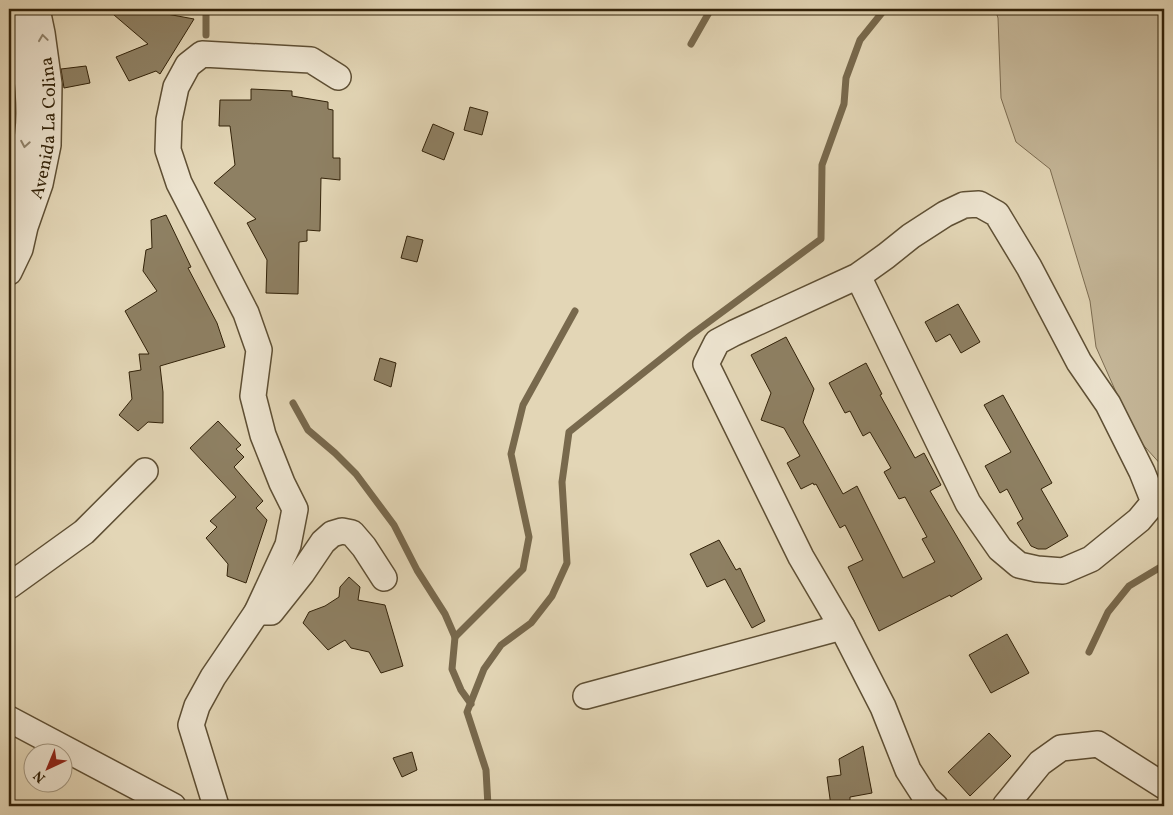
<svg xmlns="http://www.w3.org/2000/svg" width="1173" height="815" font-family="Vollkorn,serif">
<style>
.green{fill:#c5b799;stroke:#7c6c51}
.lines{fill:none;stroke-linecap:round;stroke-linejoin:round}
.stream{stroke:#78694d;stroke-width:7}
.building{fill:#8e8063;stroke:#322209}
.minor-casing{stroke:#5e4f34;stroke-width:28}
.minor{stroke:#ede4d0;stroke-width:25}
.oneway{stroke:#90836c}
.labels{text-anchor:middle;stroke-width:4.5;stroke-linejoin:round;paint-order:stroke}
.street-label{font-size:18px;fill:#322209;stroke:#ede4d0}
</style>
<rect width="100%" height="100%" fill="#e3d6b6"/>
<filter id="stains"><feTurbulence type="fractalNoise" baseFrequency=".004" numOctaves="4"/><feColorMatrix values="0 0 0 0 .2 0 0 0 0 .09 0 0 0 0 .02 0 0 0 .5 -.17"/></filter>
<radialGradient id="worn" r=".72"><stop offset=".6" stop-color="#630" stop-opacity="0"/><stop offset="1" stop-color="#630" stop-opacity=".3"/></radialGradient>
<!-- green -->
<polygon class="green" points="995,9 1164,9 1164,468 1136,437 1096,347 1090,301 1050,169 1016,142 1001,98 998,18"/>
<g class="lines">
<!-- stream -->
<g class="stream">
<polyline points="206,35 206,9"/>
<polyline points="691,44 711,9"/>
<polyline points="293,403 308,430 335,453 356,474 394,525 417,570 445,614 455,637 452,669 461,690 471,704"/>
<polyline points="455,637 523,569 529,537 511,454 523,405 575,311"/>
<polyline points="1089,652 1108,612 1129,586 1164,565"/>
<polyline points="488,806 486,770 467,712 484,669 501,645 531,623 552,596 567,563 562,482 569,432 691,335 821,239 822,165 844,104 846,78 860,40 885,9"/>
</g>
</g>
<!-- building -->
<g class="building">
<polygon points="107,9 149,9 156,12 194,19 160,74 156,71 129,81 116,57 148,44"/>
<polygon points="86,66 90,83 64,88 61,69"/>
<polygon points="251,89 292,91 292,96 328,102 328,109 333,110 333,158 340,158 340,180 321,178 320,231 307,230 307,241 299,242 298,294 266,293 267,260 247,223 256,219 214,183 235,165 230,126 219,126 220,100 251,100"/>
<polygon points="470,107 488,112 482,135 464,130"/>
<polygon points="433,124 454,133 444,160 422,151"/>
<polygon points="166,215 191,267 188,268 217,323 225,347 160,366 163,392 163,423 148,422 138,431 119,415 132,399 129,372 141,370 139,354 149,354 125,311 157,291 143,271 146,250 152,248 151,220"/>
<polygon points="407,236 423,240 417,262 401,258"/>
<polygon points="958,304 980,342 961,353 950,334 936,342 925,322"/>
<polygon points="786,337 814,389 803,422 843,494 857,486 903,578 935,562 922,539 927,537 905,497 899,499 884,472 891,468 870,432 863,436 850,411 845,413 829,383 866,363 882,394 880,395 915,458 924,453 941,485 930,491 982,579 951,597 950,595 879,631 848,567 863,560 845,525 840,528 816,484 814,485 813,483 801,489 787,463 800,456 784,428 761,420 771,393 751,355"/>
<polygon points="380,358 396,363 391,387 374,380"/>
<polygon points="1003,395 1052,483 1041,489 1068,536 1046,549 1038,549 1031,546 1017,523 1023,519 1007,489 1000,493 985,466 1011,452 984,405"/>
<polygon points="218,421 241,445 236,449 244,457 234,467 263,501 256,508 267,520 246,583 227,576 228,564 206,538 217,527 210,521 236,497 190,448"/>
<polygon points="719,540 736,570 740,568 765,621 752,628 725,579 707,587 690,554"/>
<polygon points="349,577 360,587 358,600 385,605 403,666 381,673 369,652 351,648 345,640 328,650 303,623 309,612 325,606 339,597 340,587"/>
<polygon points="1007,634 1029,673 991,693 969,655"/>
<polygon points="989,733 1011,756 970,796 948,772"/>
<polygon points="863,746 872,793 850,797 850,806 831,806 827,777 841,775 839,759"/>
<polygon points="412,752 417,770 402,777 393,758"/>
</g>
<g class="lines">
<defs>
<g id="minor">
<path d="M 9,216 C 18,183 29,147 29,113 C 29,78 23,43 16,9"/>
<path id="s1" d="M 9,272 L 20,249 L 25,227 L 40,184 L 48,145 L 49,84 L 42,33 L 37,9"/>
<polyline points="858,276 968,503 1000,549 1019,565 1037,569 1063,571 1091,559 1139,520 1154,502 1142,472 1108,404 1079,362 1029,267 997,214 979,204 964,205 945,214 911,236 886,256 858,276 734,333 717,342 706,364 801,557 842,627 883,707 908,770 926,798 935,806"/>
<polyline points="9,586 84,532 145,471"/>
<polyline points="257,612 271,612 302,573 323,542 332,534 342,531 352,533 364,547 384,578"/>
<polyline points="586,696 842,627"/>
<polyline points="9,719 173,806"/>
<polyline points="216,806 191,725 197,706 213,677 257,612 288,545 295,509 282,483 263,435 253,396 259,350 246,313 179,183 168,150 169,120 176,87 188,65 202,54 311,60 338,77"/>
<polyline points="1005,806 1040,763 1061,748 1098,744 1164,786"/>
</g>
</defs>
<!-- minor casing -->
<use href="#minor" class="minor-casing"/>
<!-- minor -->
<use href="#minor" class="minor"/>
</g>
<!-- one-way arrows -->
<defs><path id="oneway-chevron" d="M-2-3.5L2.5 0L-2 3.5" fill="none" stroke-width="1.6" stroke-linecap="round" stroke-linejoin="round" transform="scale(1.25)"/></defs>
<g class="oneway">
<use href="#oneway-chevron" transform="translate(43 38) rotate(-98)"/>
<use href="#oneway-chevron" transform="translate(25 144) rotate(100)"/>
</g>
<g class="labels">
<!-- street labels -->
<g class="street-label">
<text dy="6" stroke="none"><textPath href="#s1" startOffset="150">Avenida La Colina</textPath></text>
</g>
</g>
<!-- margin -->
<rect width="1173" height="815" fill="none" stroke="#e3d6b6" stroke-width="30"/>
<rect x="10" y="10" width="1153" height="795" fill="none" stroke="#322209" stroke-width="2.5"/>
<rect x="15" y="15" width="1143" height="785" fill="none" stroke="#322209"/>
<!-- north arrow -->
<g transform="translate(48 768) rotate(224)"><circle r="24" fill="#ede4d0" stroke="#a29680"/>
<path d="M0-4L9 19L0 12L-9 19Z" fill="#8f2418"/>
<text y="-8" font-size="14" font-weight="bold" text-anchor="middle" fill="#322209">N</text>
</g>
<rect width="100%" height="100%" filter="url(#stains)"/>
<rect width="100%" height="100%" fill="url(#worn)"/>
</svg>
